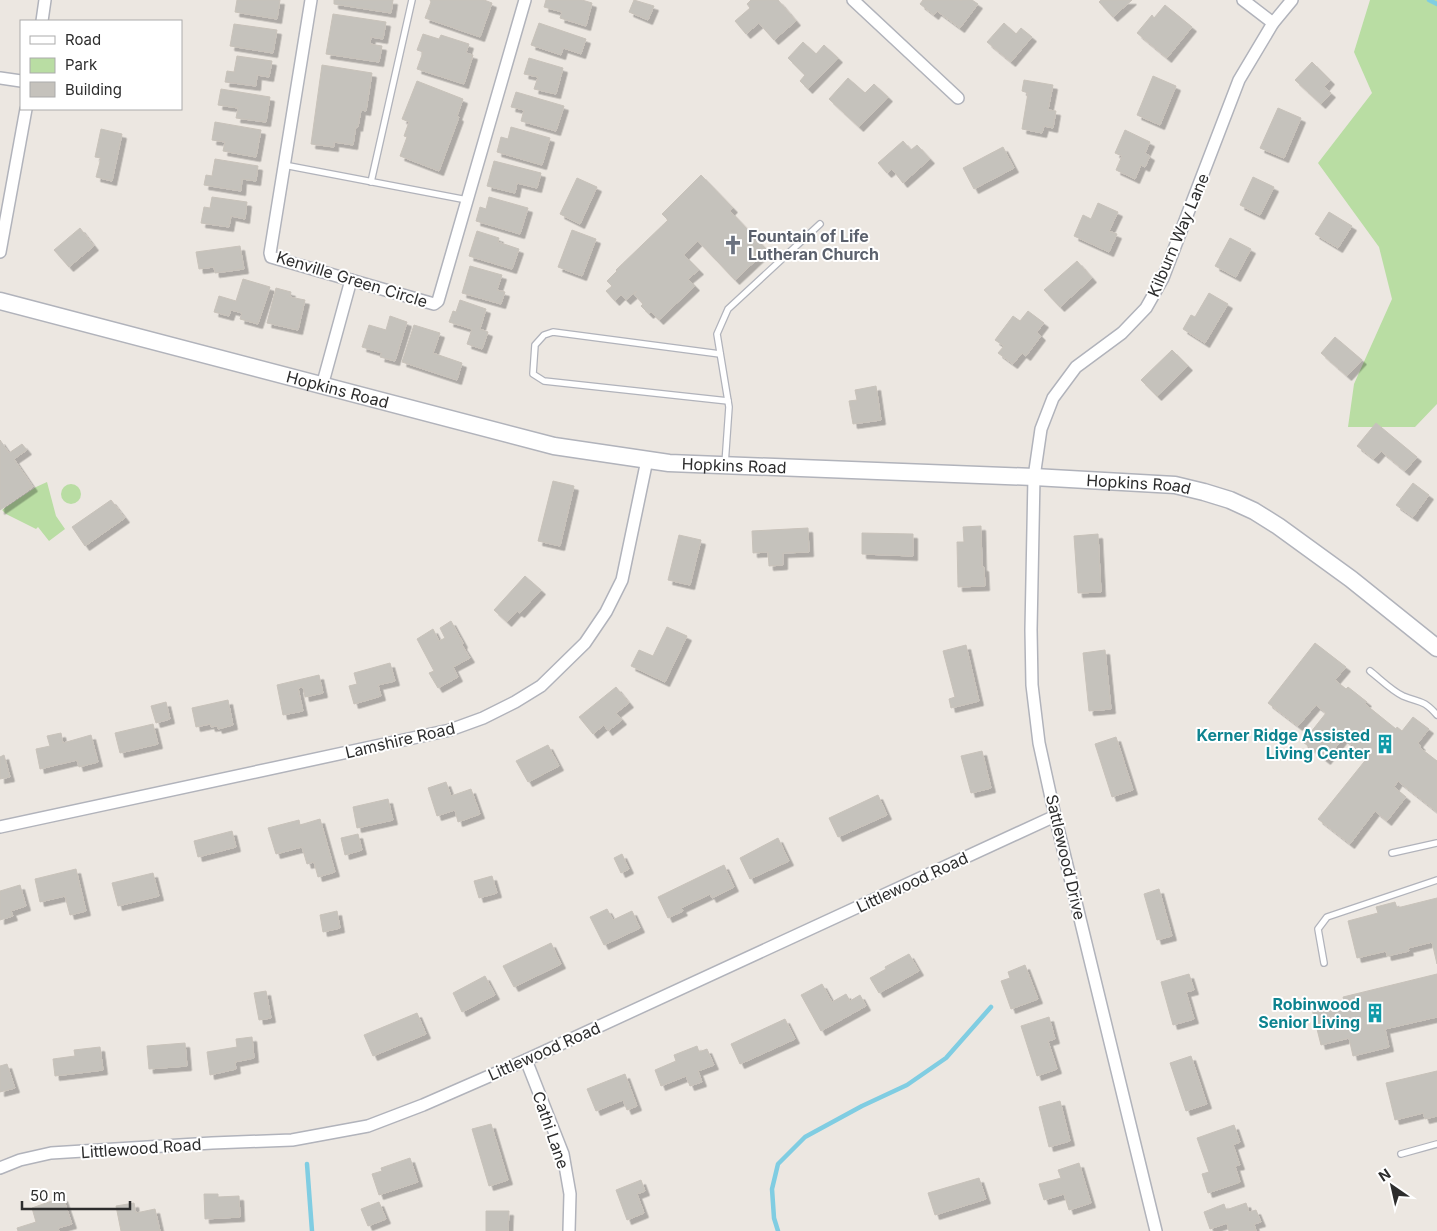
<svg xmlns="http://www.w3.org/2000/svg" width="1437" height="1231" font-family="Inter,sans-serif">
<style>
.green{fill:#b9dda3}
.lines{fill:none;stroke-linecap:round;stroke-linejoin:round}
.stream{stroke:#80cde2;stroke-width:4.5}
.building{fill:#c5c2bc;stroke:#c8c2ba;filter:url(#shadow)}
.lane-casing{stroke:#b1b3bb;stroke-width:8}
.street-casing{stroke:#b1b3bb;stroke-width:14}
.secondary-casing{stroke:#b1b3bb;stroke-width:19}
.lane{stroke:#fff;stroke-width:5.5}
.street{stroke:#fff;stroke-width:11}
.secondary{stroke:#fff;stroke-width:16}
.labels{text-anchor:middle;stroke-width:4;stroke-linejoin:round;paint-order:stroke}
.street-label{font-size:16px;fill:#2d2d2d;stroke:#fff}
.worship-label{font-size:16px;font-weight:bold;fill:#5b616d;stroke:#fff;text-anchor:start}
.culture-label{font-size:16px;font-weight:bold;fill:#0d838f;stroke:#fff;text-anchor:end}
</style>
<defs>
<filter id="shadow"><feDropShadow dx="4.5" dy="4.5" stdDeviation="0" flood-color="#0004"/></filter>
</defs>
<rect width="100%" height="100%" fill="#ece7e1"/>
<!-- green -->
<g class="green">
<polygon points="1370,0 1437,0 1437,404 1415,427 1348,427 1354,384 1392,299 1379,247 1318,163 1372,93 1354,52"/>
<polygon points="47,482 56,516 65,529 49,541 38,527 36,529 6,514 2,510 36,487"/>
<circle cx="71" cy="494" r="10"/>
</g>
<g class="lines">
<!-- stream -->
<g class="stream">
<polyline points="1429,0 1437,4"/>
<polyline points="307,1164 312,1231"/>
<polyline points="778,1231 774,1218 772,1189 778,1164 805,1137 862,1106 907,1085 946,1058 991,1007"/>
</g>
</g>
<!-- building -->
<g class="building">
<polygon points="237,0 280,0 277,19 235,12"/>
<polygon points="334,0 393,0 391,13 334,4"/>
<polygon points="430,0 484,0 492,3 480,37 425,18 431,2"/>
<polygon points="546,0 582,0 592,3 586,26 560,18 562,12 544,7"/>
<polygon points="634,0 654,6 648,20 629,12"/>
<polygon points="751,0 778,0 796,21 774,40 759,23 746,34 735,21 750,8 747,4"/>
<polygon points="923,0 960,0 961,1 962,0 972,0 978,4 960,28 937,11 934,15 920,4"/>
<polygon points="1101,0 1132,0 1113,17 1099,2"/>
<polygon points="1165,5 1192,27 1167,58 1137,33 1152,15 1154,18"/>
<polygon points="333,14 386,22 383,39 371,37 370,44 382,46 379,62 326,54"/>
<polygon points="539,23 586,39 581,54 563,48 561,55 531,45"/>
<polygon points="1004,23 1016,34 1021,28 1032,37 1011,62 987,42"/>
<polygon points="234,24 277,30 273,53 230,46"/>
<polygon points="423,34 439,39 441,35 469,44 466,53 473,55 464,84 417,69 423,52 417,50"/>
<polygon points="803,42 816,54 824,45 838,58 808,89 800,81 805,75 788,58"/>
<polygon points="237,56 272,61 269,77 257,75 256,86 225,82 227,71 234,72"/>
<polygon points="529,58 563,68 556,94 534,89 538,77 524,74"/>
<polygon points="1312,62 1330,80 1324,87 1331,93 1321,104 1295,80"/>
<polygon points="322,65 372,73 366,111 361,110 358,127 356,126 353,145 334,142 334,147 311,144"/>
<polygon points="1153,76 1176,86 1160,125 1137,115"/>
<polygon points="848,78 865,93 874,84 888,97 859,127 829,99"/>
<polygon points="1024,80 1053,85 1048,110 1056,111 1053,128 1044,126 1042,133 1022,129 1028,93 1022,91"/>
<polygon points="417,81 463,99 457,116 459,117 439,171 400,156 407,137 404,136 409,122 402,119"/>
<polygon points="221,89 270,97 266,122 236,118 238,108 218,105"/>
<polygon points="516,92 564,106 556,131 521,121 524,110 511,107"/>
<polygon points="1278,108 1301,118 1284,158 1260,148"/>
<polygon points="215,122 261,130 256,157 223,151 225,142 212,140"/>
<polygon points="511,127 550,138 542,165 497,152 501,137 508,139"/>
<polygon points="101,129 122,134 112,181 96,177 101,158 95,157"/>
<polygon points="1125,130 1150,142 1145,153 1150,156 1145,167 1141,165 1135,179 1116,170 1122,156 1115,153"/>
<polygon points="903,141 911,150 917,145 930,159 903,183 892,169 887,173 878,163"/>
<polygon points="1003,147 1014,168 974,189 963,168"/>
<polygon points="215,159 258,166 256,181 242,179 241,191 204,185 206,175 212,176"/>
<polygon points="494,161 541,173 537,188 517,183 515,193 487,186"/>
<polygon points="701,175 733,208 730,211 767,250 735,280 698,241 684,255 699,270 688,279 695,286 659,320 651,312 649,314 641,306 643,304 634,294 637,292 636,291 626,300 621,295 615,301 606,291 612,286 607,281 617,271 616,270 668,220 662,214"/>
<polygon points="1253,177 1274,187 1260,215 1240,205"/>
<polygon points="577,178 597,187 580,224 560,214"/>
<polygon points="212,197 247,202 245,219 231,216 229,227 201,223 204,207 210,208"/>
<polygon points="489,197 528,208 520,234 476,221 480,207 486,209"/>
<polygon points="1098,203 1118,212 1109,231 1117,234 1109,252 1074,236 1083,215 1091,219"/>
<polygon points="1329,212 1352,226 1338,248 1315,234"/>
<polygon points="80,228 94,246 69,267 54,250"/>
<polygon points="572,230 596,239 582,276 558,267"/>
<polygon points="477,231 499,238 498,242 519,249 512,269 469,256"/>
<polygon points="1230,238 1251,249 1236,277 1215,266"/>
<polygon points="240,246 244,269 215,273 214,267 199,269 196,252"/>
<polygon points="1077,261 1092,278 1060,307 1044,290"/>
<polygon points="470,266 502,275 497,290 505,292 501,304 462,293"/>
<polygon points="243,279 270,287 258,324 240,319 242,313 231,310 229,316 214,312 219,296 236,301"/>
<polygon points="276,288 291,292 290,297 305,300 298,330 267,323"/>
<polygon points="1209,293 1228,304 1205,343 1183,329 1191,315 1195,317"/>
<polygon points="460,300 486,309 480,329 488,332 482,349 467,344 472,329 449,322 453,311 456,312"/>
<polygon points="1028,311 1044,323 1037,332 1041,336 1026,356 1022,353 1013,364 998,353 1004,346 995,340 1013,316 1020,321"/>
<polygon points="390,316 407,322 395,361 380,357 382,353 362,347 369,325 386,330"/>
<polygon points="414,325 440,333 433,353 462,363 457,380 402,362"/>
<polygon points="1335,337 1362,360 1347,376 1321,353"/>
<polygon points="1172,350 1188,366 1157,396 1141,380"/>
<polygon points="876,386 881,420 853,424 849,401 857,400 855,390"/>
<polygon points="1376,423 1417,457 1405,471 1381,451 1374,459 1357,446"/>
<polygon points="0,440 9,453 22,444 27,450 14,459 33,487 0,510"/>
<polygon points="553,481 574,486 560,546 538,541"/>
<polygon points="1413,483 1429,495 1413,517 1396,505"/>
<polygon points="111,500 125,518 85,546 72,527"/>
<polygon points="981,526 982,567 984,567 985,586 958,587 957,542 964,542 963,527"/>
<polygon points="808,528 809,552 783,553 783,565 769,566 768,552 753,553 752,531"/>
<polygon points="862,533 913,534 913,556 862,554"/>
<polygon points="1098,534 1101,592 1078,593 1074,536"/>
<polygon points="679,535 701,540 690,585 668,580"/>
<polygon points="525,576 541,590 520,613 517,611 507,622 494,610"/>
<polygon points="451,621 463,643 462,645 470,658 453,667 458,677 438,688 429,673 434,671 417,639 433,629 439,641 445,638 440,628"/>
<polygon points="667,627 687,636 665,682 631,666 639,650 653,656"/>
<polygon points="1315,643 1346,667 1335,680 1346,689 1348,687 1367,702 1365,704 1396,729 1397,727 1402,731 1413,717 1429,729 1418,743 1421,746 1419,747 1437,761 1437,812 1398,781 1394,787 1406,797 1387,821 1375,811 1350,844 1318,819 1368,757 1343,738 1326,760 1303,742 1326,713 1316,705 1298,726 1268,703"/>
<polygon points="966,645 979,701 951,708 949,699 955,697 943,651"/>
<polygon points="1105,650 1111,709 1089,711 1083,653"/>
<polygon points="390,663 395,681 378,685 381,696 354,704 349,686 357,684 354,673"/>
<polygon points="319,675 323,693 305,697 303,687 298,688 303,711 283,715 277,685"/>
<polygon points="616,687 629,703 616,713 622,720 608,731 604,725 593,734 579,717"/>
<polygon points="228,700 233,725 218,729 217,726 211,727 210,724 196,727 192,708"/>
<polygon points="166,702 170,719 156,723 151,706"/>
<polygon points="153,724 158,744 120,753 115,733"/>
<polygon points="61,733 63,743 91,735 98,762 79,767 77,760 40,769 36,749 50,746 47,736"/>
<polygon points="1116,737 1133,790 1112,797 1095,744"/>
<polygon points="548,745 559,766 528,782 516,761"/>
<polygon points="982,751 991,788 971,793 961,756"/>
<polygon points="4,755 10,777 0,779 0,757"/>
<polygon points="446,782 451,796 471,789 480,814 458,822 455,810 437,816 428,788"/>
<polygon points="878,795 887,815 838,837 829,818"/>
<polygon points="388,799 393,820 357,828 353,807"/>
<polygon points="320,819 335,872 318,877 314,862 307,864 302,847 276,854 268,828 299,820 300,825"/>
<polygon points="232,831 236,847 198,857 194,841"/>
<polygon points="358,834 362,850 345,855 341,838"/>
<polygon points="778,838 789,861 750,879 740,858"/>
<polygon points="622,854 629,869 621,873 614,858"/>
<polygon points="724,865 734,887 712,898 710,894 681,908 683,911 668,918 658,897"/>
<polygon points="76,869 86,911 70,915 65,896 40,902 35,879"/>
<polygon points="153,873 159,896 118,906 112,883"/>
<polygon points="492,876 497,893 479,898 474,881"/>
<polygon points="20,885 26,906 11,911 13,916 0,920 0,891"/>
<polygon points="1159,889 1172,936 1157,940 1144,894"/>
<polygon points="1437,898 1437,964 1432,942 1408,948 1409,951 1387,956 1386,951 1357,958 1348,921 1378,913 1376,907 1395,902 1397,908"/>
<polygon points="607,909 613,920 632,911 640,928 604,945 590,917"/>
<polygon points="337,911 340,928 323,932 320,915"/>
<polygon points="551,943 561,964 514,987 503,966"/>
<polygon points="909,954 919,971 879,993 870,978 886,969 885,967"/>
<polygon points="1025,965 1038,999 1011,1009 1001,981 1010,978 1008,972"/>
<polygon points="1189,974 1194,990 1186,992 1194,1019 1173,1025 1161,982"/>
<polygon points="1437,974 1437,1017 1385,1029 1389,1047 1353,1056 1349,1038 1321,1045 1312,1009 1344,1001 1343,997"/>
<polygon points="485,976 495,995 462,1012 453,993"/>
<polygon points="822,984 832,1002 846,994 850,1001 860,995 866,1006 821,1031 801,995"/>
<polygon points="266,991 271,1018 259,1020 254,993"/>
<polygon points="417,1013 426,1034 373,1056 364,1035"/>
<polygon points="1049,1017 1055,1039 1048,1041 1057,1069 1037,1076 1021,1026"/>
<polygon points="785,1019 795,1039 740,1064 731,1044"/>
<polygon points="252,1037 254,1058 235,1062 236,1069 210,1075 207,1052 237,1047 236,1039"/>
<polygon points="185,1043 187,1066 149,1069 147,1046"/>
<polygon points="697,1046 699,1052 707,1049 714,1065 698,1071 702,1082 690,1086 686,1076 661,1086 655,1070 676,1061 674,1055"/>
<polygon points="100,1047 103,1070 55,1076 53,1059 75,1056 74,1050"/>
<polygon points="1191,1056 1207,1104 1186,1111 1170,1063"/>
<polygon points="7,1064 15,1088 0,1092 0,1066"/>
<polygon points="1437,1071 1437,1116 1425,1119 1423,1113 1395,1120 1386,1083"/>
<polygon points="625,1074 637,1106 627,1110 623,1100 596,1111 587,1089"/>
<polygon points="1060,1101 1070,1141 1049,1147 1039,1107"/>
<polygon points="491,1124 508,1180 489,1186 472,1129"/>
<polygon points="1234,1125 1240,1142 1233,1145 1240,1165 1235,1166 1240,1182 1208,1193 1202,1174 1209,1172 1197,1138"/>
<polygon points="410,1158 418,1182 379,1195 372,1174 382,1171 381,1168"/>
<polygon points="1079,1163 1091,1203 1069,1210 1064,1194 1044,1200 1039,1184 1061,1178 1058,1170"/>
<polygon points="979,1178 986,1199 935,1215 928,1193"/>
<polygon points="641,1180 645,1191 637,1194 644,1213 627,1220 616,1190"/>
<polygon points="204,1194 218,1194 218,1197 239,1196 240,1217 205,1219"/>
<polygon points="63,1197 72,1224 58,1228 59,1231 18,1231 17,1228 36,1222 32,1208"/>
<polygon points="379,1202 386,1219 368,1226 361,1209"/>
<polygon points="134,1203 136,1213 155,1209 160,1231 121,1231 116,1206"/>
<polygon points="1246,1203 1249,1212 1256,1210 1261,1222 1254,1224 1256,1231 1229,1231 1227,1223 1210,1229 1204,1212 1224,1204 1226,1210"/>
<polygon points="486,1211 509,1211 508,1231 486,1231"/>
</g>
<g class="lines">
<defs>
<g id="lane">
<polyline points="284,165 467,200"/>
<polyline points="371,182 412,0"/>
<polyline points="720,354 553,332 544,335 535,345 533,374 544,381 728,401"/>
<polyline points="725,464 729,407 717,334 728,309 820,224"/>
<path d="M 1370,671 C 1379,678 1392,691 1403,696 C 1420,703 1423,699 1437,715"/>
<polyline points="1392,853 1437,843"/>
<polyline points="1324,963 1318,929 1327,917 1437,880"/>
<polyline points="1401,1154 1437,1144"/>
</g>
<g id="street">
<polyline points="311,0 270,253 271,257 434,304 438,301 525,0"/>
<polyline points="853,0 958,98"/>
<polyline points="1243,0 1273,23"/>
<polyline points="42,21 45,0"/>
<polyline points="0,78 21,81"/>
<polyline points="0,252 26,109"/>
<polyline points="322,386 351,280"/>
<polyline points="0,827 450,730 483,718 515,702 541,686 585,643 606,612 622,580 647,460"/>
<polyline points="526,1060 563,1154 570,1194 569,1231"/>
<polyline points="0,1168 20,1160 51,1153 212,1143 292,1140 368,1126 423,1105 526,1060 1055,816"/>
<polyline points="1156,1231 1055,816 1039,743 1032,685 1031,630 1034,477 1041,429 1053,398 1076,367 1122,333 1146,308 1163,278 1239,80 1273,23 1292,0"/>
</g>
<g id="secondary">
<path id="s1" d="M 0,301 L 554,446 L 669,463 L 1034,477 L 1175,485 L 1204,492 L 1230,500 L 1254,511 L 1278,526 L 1351,579 L 1437,648"/>
</g>
</defs>
<!-- lane casing -->
<use href="#lane" class="lane-casing"/>
<!-- street casing -->
<use href="#street" class="street-casing"/>
<!-- secondary casing -->
<use href="#secondary" class="secondary-casing"/>
<!-- lane -->
<use href="#lane" class="lane"/>
<!-- street -->
<use href="#street" class="street"/>
<!-- secondary -->
<use href="#secondary" class="secondary"/>
</g>
<!-- icons -->
<defs>
<symbol id="church-bare" viewBox="-9 -9 18 18"><path d="M-1.2-6h2.4v3.5h3.3v2.4h-3.3V6h-2.4V-.1h-3.3v-2.4h3.3Z" fill="#6b7280" stroke="#fff" stroke-width="2.5" paint-order="stroke"/></symbol>
<symbol id="building-bare" viewBox="-9 -9 18 18"><path d="M-4-6H4V6H1V3H-1V6H-4ZM-2.5-4.3h1.7v1.8h-1.7ZM.8-4.3h1.7v1.8H.8ZM-2.5-1h1.7V.8h-1.7ZM.8-1h1.7V.8H.8Z" fill="#0f9aa8" stroke="#fff" stroke-width="2.5" paint-order="stroke"/></symbol>
</defs>
<g fill-rule="evenodd">
<use href="#church-bare" x="719" y="231" width="28" height="28"/>
<use href="#building-bare" x="1371" y="730" width="28" height="28"/>
<use href="#building-bare" x="1361" y="999" width="28" height="28"/>
</g>
<g class="labels">
<!-- street labels -->
<g class="street-label">
<text transform="translate(1178 235) rotate(-67)" y="6">Kilburn Way Lane</text>
<text transform="translate(352 279) rotate(17)" y="6">Kenville Green Circle</text>
<text dy="6" stroke="none"><textPath href="#s1" startOffset="349">Hopkins Road</textPath></text>
<text dy="6" stroke="none"><textPath href="#s1" startOffset="754">Hopkins Road</textPath></text>
<text dy="6" stroke="none"><textPath href="#s1" startOffset="1159">Hopkins Road</textPath></text>
<text transform="translate(400 740) rotate(-13)" y="6">Lamshire Road</text>
<text transform="translate(1066 857) rotate(77)" y="6">Sattlewood Drive</text>
<text transform="translate(912 882) rotate(-25)" y="6">Littlewood Road</text>
<text transform="translate(544 1051) rotate(-24)" y="6">Littlewood Road</text>
<text transform="translate(551 1130) rotate(71)" y="6">Cathi Lane</text>
<text transform="translate(141 1148) rotate(-4)" y="6">Littlewood Road</text>
</g>
<!-- worship labels -->
<g class="worship-label">
<text x="748" y="242">Fountain of Life<tspan x="748" dy="18">Lutheran Church</tspan></text>
</g>
<!-- culture labels -->
<g class="culture-label">
<text x="1370" y="741">Kerner Ridge Assisted<tspan x="1370" dy="18">Living Center</tspan></text>
<text x="1360" y="1010">Robinwood<tspan x="1360" dy="18">Senior Living</tspan></text>
</g>
</g>
<!-- legend -->
<rect x="20" y="20" width="162" height="90" fill="#ffffff" stroke="#ababab"/>
<rect x="30" y="36" width="25" height="8" fill="#ffffff" stroke="#ababab"/>
<text x="65" y="45" font-size="15" fill="#2d2d2d">Road</text>
<rect x="30" y="58" width="25" height="15" fill="#b9dda3" stroke="#ababab"/>
<text x="65" y="70" font-size="15" fill="#2d2d2d">Park</text>
<rect x="30" y="82" width="25" height="15" fill="#c5c2bc" stroke="#ababab"/>
<text x="65" y="95" font-size="15" fill="#2d2d2d">Building</text>
<!-- north arrow -->
<g transform="translate(1392 1186) rotate(326)" stroke="#ffffff" stroke-width="4" paint-order="stroke">
<path d="M0-4L9 19L0 12L-9 19Z" fill="#2d2d2d"/>
<text y="-8" font-size="14" font-weight="bold" text-anchor="middle" fill="#2d2d2d">N</text>
</g>
<!-- scale -->
<path d="M22 1201v8h108v-8" fill="none" stroke="#2d2d2d" stroke-width="2.5"/>
<text x="30" y="1201" font-size="15" fill="#2d2d2d" stroke="#ffffff" stroke-width="4" paint-order="stroke">50 m</text>
</svg>
